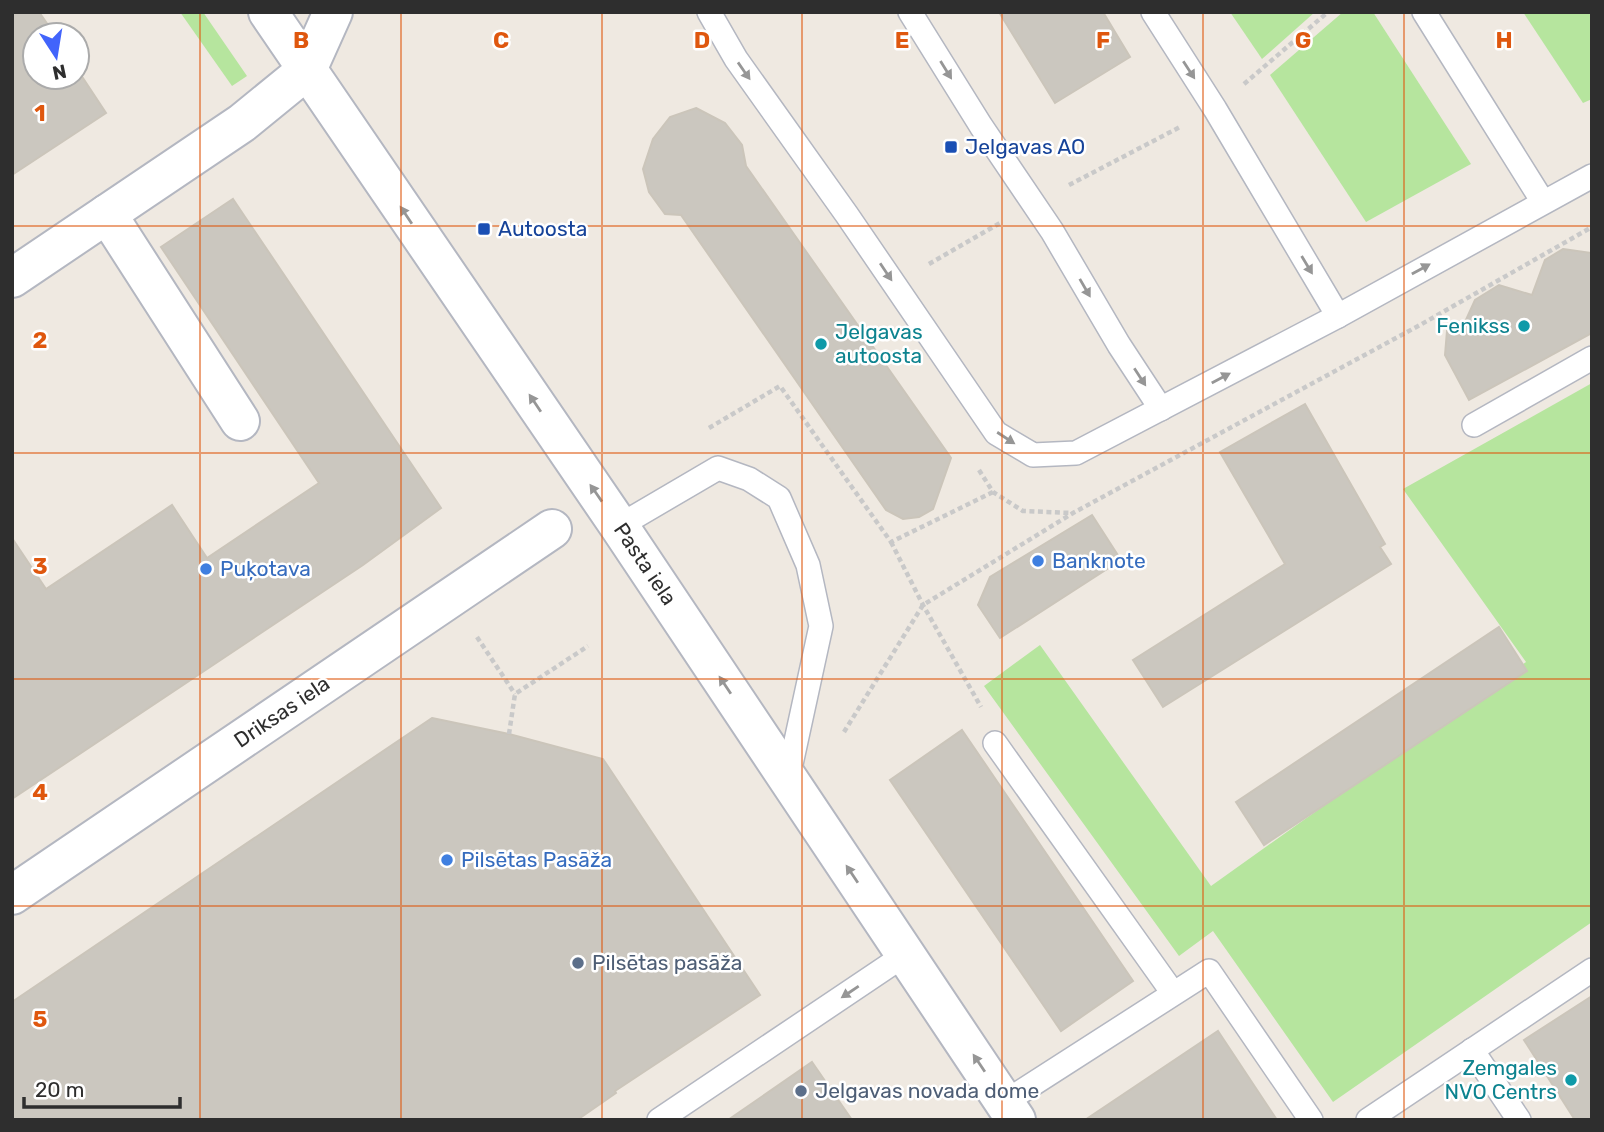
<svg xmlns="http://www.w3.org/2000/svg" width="1604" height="1132" font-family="Rubik,sans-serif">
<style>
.green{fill:#b6e59e}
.building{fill:#cbc7bf;stroke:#cbc5ba;stroke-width:2}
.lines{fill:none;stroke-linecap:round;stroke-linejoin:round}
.lane-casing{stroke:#b4b7c1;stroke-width:26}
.street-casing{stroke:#b4b7c1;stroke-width:42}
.secondary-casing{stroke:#b4b7c1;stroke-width:42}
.path{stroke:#c9c9c9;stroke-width:4.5;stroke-dasharray:5 3.5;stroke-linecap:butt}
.lane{stroke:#fff;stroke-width:23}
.street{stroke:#fff;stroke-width:38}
.secondary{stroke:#fff;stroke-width:38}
.oneway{fill:#969696}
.grid{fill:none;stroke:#df570e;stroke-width:2;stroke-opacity:0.55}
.transit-dot{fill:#1a4fb4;stroke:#fff;stroke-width:2.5}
.culture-dot{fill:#0f9aa8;stroke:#fff;stroke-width:2.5}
.shop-dot{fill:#3f7fe0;stroke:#fff;stroke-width:2.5}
.service-dot{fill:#5c6f8a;stroke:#fff;stroke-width:2.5}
.labels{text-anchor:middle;stroke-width:5;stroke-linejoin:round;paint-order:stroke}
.transit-label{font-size:21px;fill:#164399;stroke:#fff;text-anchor:start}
.culture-label{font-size:21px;fill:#0d838f;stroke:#fff;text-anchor:end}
.shop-label{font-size:21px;fill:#366cbe;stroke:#fff;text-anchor:start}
.street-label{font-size:21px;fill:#2e2e2e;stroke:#fff}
.service-label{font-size:21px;fill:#4e5e75;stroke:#fff;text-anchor:start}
.grid-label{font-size:23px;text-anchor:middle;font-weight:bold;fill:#df570e;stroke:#fff;stroke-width:5;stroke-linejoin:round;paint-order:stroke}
</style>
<rect width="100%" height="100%" fill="#efe9e1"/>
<!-- green -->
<g class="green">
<polygon points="180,12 203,12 247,76 232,86"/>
<polygon points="1230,12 1315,12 1262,59"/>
<polygon points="1343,12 1373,12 1471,164 1366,222 1270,75"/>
<polygon points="1523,12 1592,12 1592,99 1583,103"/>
<polygon points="1592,383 1592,922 1333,1102 1213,931 1179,956 984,686 1040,645 1211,886 1526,662 1403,489"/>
</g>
<!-- building -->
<g class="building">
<polygon points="12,12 39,12 55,35 35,35 35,77 77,77 77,69 106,113 12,175"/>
<polygon points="999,12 1103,12 1130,57 1055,103"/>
<polygon points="696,108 725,123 742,145 746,166 951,458 933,509 919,517 903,519 886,510 681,215 665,214 649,192 643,169 653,139 670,117"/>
<polygon points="233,199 441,508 363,565 12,799 12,538 46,589 172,505 207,558 319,483 161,247"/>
<polygon points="1563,249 1592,253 1592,333 1469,400 1445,355 1447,331 1465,322 1475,300 1499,285 1532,295 1545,260"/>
<polygon points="1305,404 1385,544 1380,547 1391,564 1163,707 1133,660 1285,564 1220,452"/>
<polygon points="1092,515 1121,560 1000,638 978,605 990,577"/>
<polygon points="1499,627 1527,671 1264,845 1236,802"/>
<polygon points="432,718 509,734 603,759 760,995 615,1091 616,1093 577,1120 12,1120 12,1002"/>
<polygon points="962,730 1133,981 1061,1031 890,780"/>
<polygon points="1592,996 1592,1120 1575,1120 1524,1040"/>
<polygon points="1218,1031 1277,1120 1085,1120"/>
<polygon points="812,1062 852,1120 728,1120"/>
</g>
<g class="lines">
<defs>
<g id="lane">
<polyline points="709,12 736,59 847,215 996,433 1033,455 1076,453 1338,316 1592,176"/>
<polyline points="910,12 981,126 1052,231 1119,345 1161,409"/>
<polyline points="1153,12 1215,109 1338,316"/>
<polyline points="1424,12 1543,202"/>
<polyline points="1474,425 1592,358"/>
<polyline points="619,526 718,468 749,479 779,498 808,565 821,626 788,778"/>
<polyline points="995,743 1173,993"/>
<polyline points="1472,1050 1519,1120"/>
<polyline points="1005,1102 1209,971 1311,1120"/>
<polyline points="659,1120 906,954"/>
<polyline points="1368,1120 1592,970"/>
</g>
<g id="street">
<polyline points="107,214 240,421"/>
<polyline points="12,278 242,123 307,70 333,12"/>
<polyline points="12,895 552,529"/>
</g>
<polyline id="secondary" points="268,12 619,526 1016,1120"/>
</defs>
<!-- lane casing -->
<use href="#lane" class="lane-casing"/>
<!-- street casing -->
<use href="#street" class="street-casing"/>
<!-- secondary casing -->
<use href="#secondary" class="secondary-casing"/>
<!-- path -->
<g class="path">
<polyline points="1244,84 1328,12"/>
<polyline points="1069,185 1182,126"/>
<polyline points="929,264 1000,223"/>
<polyline points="709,428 780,386 891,542 993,492"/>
<polyline points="979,470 993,492 1023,511 1072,513"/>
<polyline points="891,542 923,605 981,707"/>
<polyline points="477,637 515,694"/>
<polyline points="844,732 923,605 1073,513 1420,325 1592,227"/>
<polyline points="509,734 515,694 588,646"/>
</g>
<!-- lane -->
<use href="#lane" class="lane"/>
<!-- street -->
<use href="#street" class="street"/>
<!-- secondary -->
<use href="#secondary" class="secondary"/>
</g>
<!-- one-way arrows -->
<defs><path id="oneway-solid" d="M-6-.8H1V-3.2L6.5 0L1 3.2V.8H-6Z" transform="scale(1.75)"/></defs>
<g class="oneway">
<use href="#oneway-solid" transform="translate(946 70) rotate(58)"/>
<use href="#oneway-solid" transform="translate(1189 70) rotate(57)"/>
<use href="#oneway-solid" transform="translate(744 71) rotate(55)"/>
<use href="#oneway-solid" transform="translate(406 215) rotate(-124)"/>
<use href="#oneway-solid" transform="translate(1307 265) rotate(59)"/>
<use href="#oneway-solid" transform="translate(1421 269) rotate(-29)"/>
<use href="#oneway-solid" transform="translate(886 272) rotate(56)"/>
<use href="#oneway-solid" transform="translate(1085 288) rotate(60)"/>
<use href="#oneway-solid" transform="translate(1140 377) rotate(57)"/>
<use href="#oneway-solid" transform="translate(1221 378) rotate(-28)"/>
<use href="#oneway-solid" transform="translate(535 403) rotate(-124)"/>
<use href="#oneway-solid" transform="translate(1006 438) rotate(33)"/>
<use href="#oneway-solid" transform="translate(596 493) rotate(-125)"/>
<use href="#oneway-solid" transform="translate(725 685) rotate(-124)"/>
<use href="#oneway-solid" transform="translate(852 874) rotate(-124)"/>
<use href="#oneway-solid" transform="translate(850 992) rotate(146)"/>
<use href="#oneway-solid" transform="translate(979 1063) rotate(-124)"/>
</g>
<!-- grid -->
<path class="grid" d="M 200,12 L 200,1120M 401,12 L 401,1120M 602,12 L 602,1120M 802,12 L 802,1120M 1002,12 L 1002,1120M 1203,12 L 1203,1120M 1404,12 L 1404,1120M 12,226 L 1592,226M 12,453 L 1592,453M 12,679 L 1592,679M 12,906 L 1592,906"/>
<!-- markers -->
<g class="transit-dot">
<rect x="944" y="140" width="14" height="14" rx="3.5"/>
<rect x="477" y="222" width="14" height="14" rx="3.5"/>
</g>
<g class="culture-dot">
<circle cx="1524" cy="326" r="7"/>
<circle cx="821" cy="344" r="7"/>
<circle cx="1571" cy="1080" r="7"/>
</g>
<g class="shop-dot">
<circle cx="1038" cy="561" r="7"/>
<circle cx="206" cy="569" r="7"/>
<circle cx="447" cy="860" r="7"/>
</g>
<g class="service-dot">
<circle cx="578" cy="963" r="7"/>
<circle cx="801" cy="1091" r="7"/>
</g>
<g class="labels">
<!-- transit labels -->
<g class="transit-label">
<text x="965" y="154">Jelgavas AO</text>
<text x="498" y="236">Autoosta</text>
</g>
<!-- culture labels -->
<g class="culture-label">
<text x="1510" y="333">Fenikss</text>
<text x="835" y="339" text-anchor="start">Jelgavas<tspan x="835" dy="24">autoosta</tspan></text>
<text x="1557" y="1075">Zemgales<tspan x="1557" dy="24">NVO Centrs</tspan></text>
</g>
<!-- shop labels -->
<g class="shop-label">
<text x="1052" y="568">Banknote</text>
<text x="220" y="576">Puķotava</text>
<text x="461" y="867">Pilsētas Pasāža</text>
</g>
<!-- street labels -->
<g class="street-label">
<text transform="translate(645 564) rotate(56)" y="7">Pasta iela</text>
<text transform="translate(282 712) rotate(-34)" y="7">Driksas iela</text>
</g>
<!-- service labels -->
<g class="service-label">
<text x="592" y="970">Pilsētas pasāža</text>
<text x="815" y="1098">Jelgavas novada dome</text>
</g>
</g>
<g class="grid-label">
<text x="301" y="48">B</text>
<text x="501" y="48">C</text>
<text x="702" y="48">D</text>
<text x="902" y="48">E</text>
<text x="1103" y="48">F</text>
<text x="1303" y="48">G</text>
<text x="1504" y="48">H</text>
<text x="40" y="121">1</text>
<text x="40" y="348">2</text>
<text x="40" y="574">3</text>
<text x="40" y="800">4</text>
<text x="40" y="1027">5</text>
</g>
<!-- border -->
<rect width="1604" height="1132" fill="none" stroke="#2e2e2e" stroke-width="28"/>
<!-- north arrow -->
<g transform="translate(56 56) rotate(168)"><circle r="33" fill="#ffffff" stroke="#ababab" stroke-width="2"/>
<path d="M0-5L12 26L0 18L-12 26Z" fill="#4264fb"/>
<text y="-10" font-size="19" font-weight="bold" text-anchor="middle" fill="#2e2e2e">N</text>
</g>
<!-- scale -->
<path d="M24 1097v10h156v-10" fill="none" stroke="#2e2e2e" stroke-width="3.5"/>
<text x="35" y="1097" font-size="21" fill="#2e2e2e" stroke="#ffffff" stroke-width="5" paint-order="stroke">20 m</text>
</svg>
